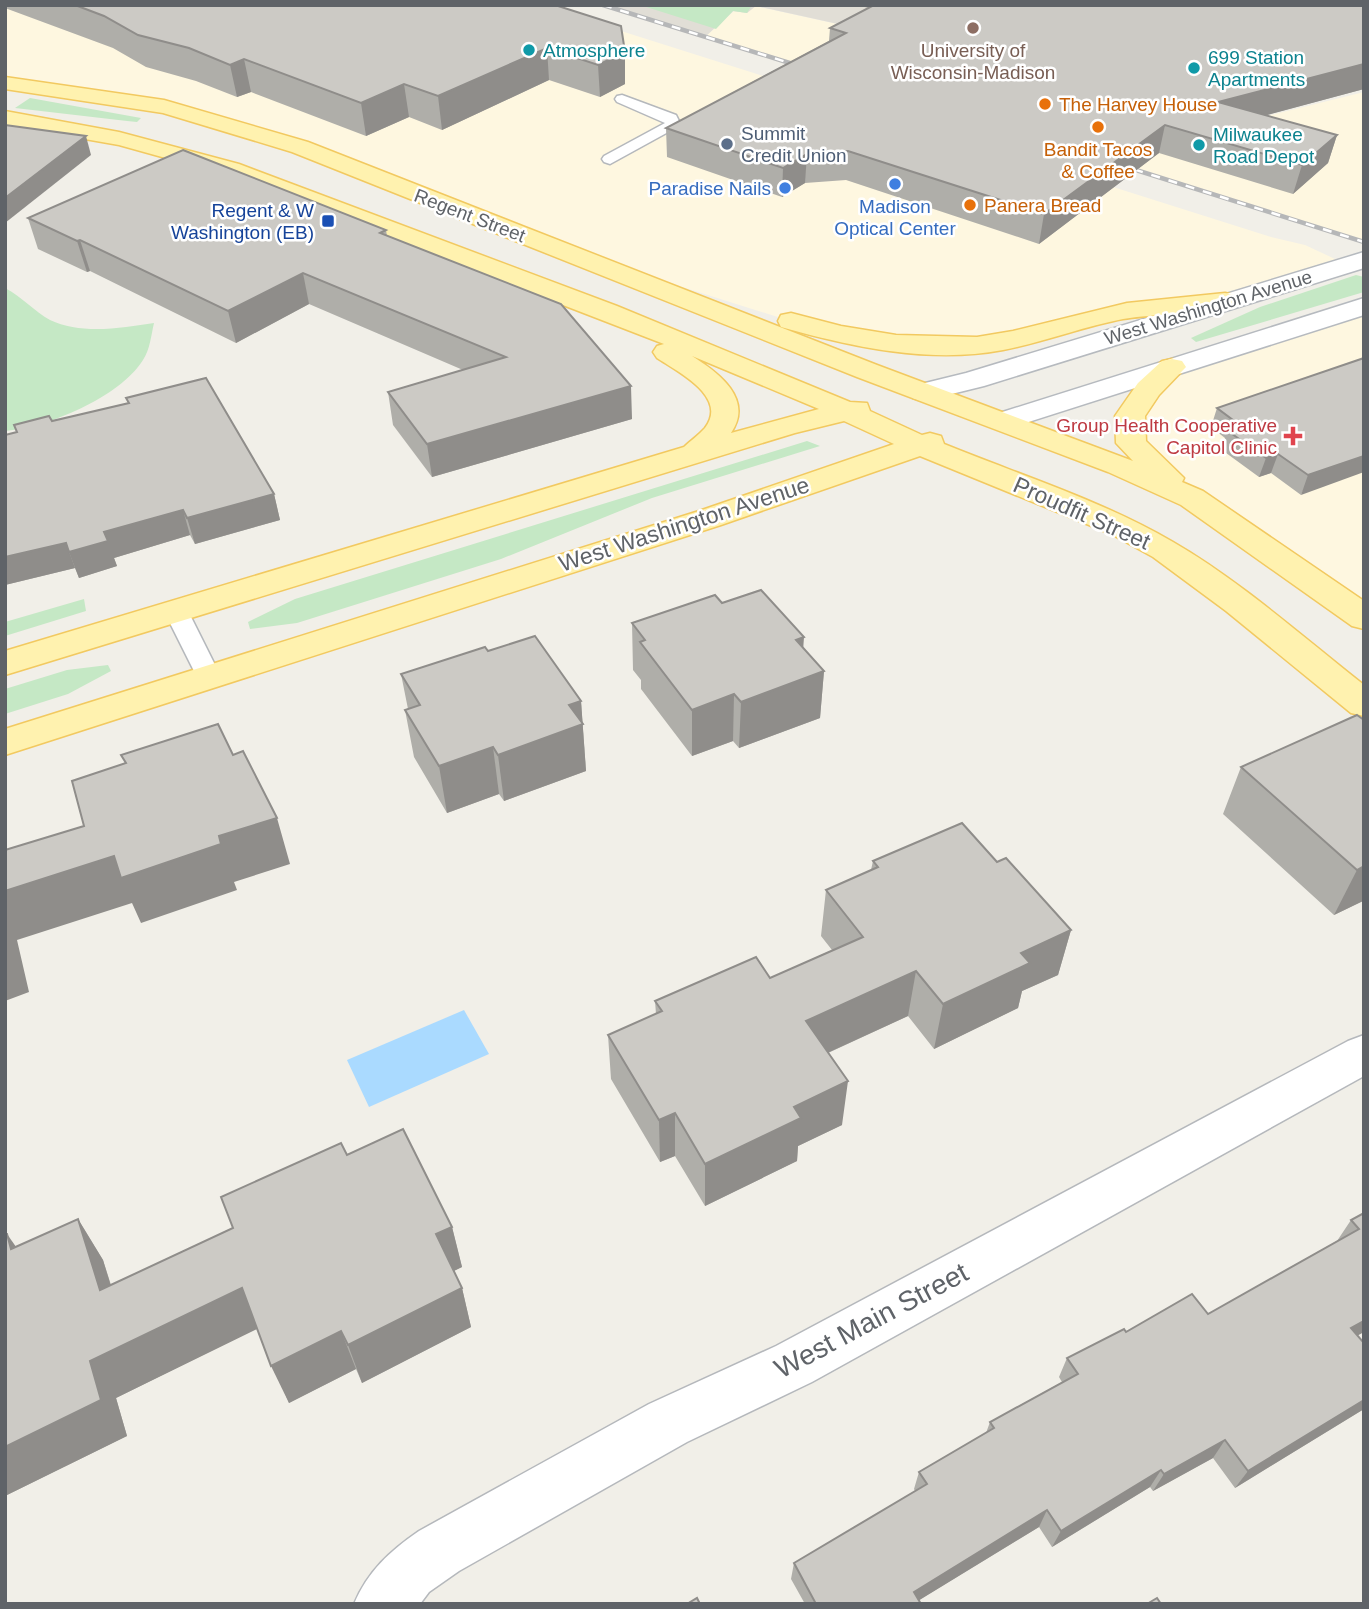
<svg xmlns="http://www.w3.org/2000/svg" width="1369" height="1609" font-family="Arial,sans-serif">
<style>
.commercial{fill:#fef7e0}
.education{fill:#e1ded6}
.green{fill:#c5e8c5}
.water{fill:#aadaff}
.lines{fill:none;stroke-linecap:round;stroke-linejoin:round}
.lane-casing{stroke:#b5b8bc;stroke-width:3}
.street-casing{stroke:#b5b8bc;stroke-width:3}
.secondary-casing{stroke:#b6babf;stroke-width:3}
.primary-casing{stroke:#f2c960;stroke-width:3}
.lane{fill:#fff;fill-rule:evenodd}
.street{fill:#fff;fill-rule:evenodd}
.secondary{fill:#fff;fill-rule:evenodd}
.primary{fill:#fff2af;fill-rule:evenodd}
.rail-casing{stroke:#b6b7b8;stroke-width:4.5}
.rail{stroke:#fff;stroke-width:2.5;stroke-dasharray:9;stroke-linecap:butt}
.wall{fill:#afaea9}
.shaded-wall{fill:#8f8d8a}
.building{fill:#cccac5;stroke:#8f8d8a;stroke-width:2}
.education-dot{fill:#8d6e63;stroke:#fff;stroke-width:2.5}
.culture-dot{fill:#0f9aa8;stroke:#fff;stroke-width:2.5}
.food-dot{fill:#e8710a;stroke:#fff;stroke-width:2.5}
.service-dot{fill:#5c6f8a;stroke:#fff;stroke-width:2.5}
.shop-dot{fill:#3f7fe0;stroke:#fff;stroke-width:2.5}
.transit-dot{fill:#1a4fb4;stroke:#fff;stroke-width:2.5}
.health-dot{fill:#e0444e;stroke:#fff;stroke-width:2.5}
.labels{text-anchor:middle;stroke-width:5;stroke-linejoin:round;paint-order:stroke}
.far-culture-label{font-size:19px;fill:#0d838f;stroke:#fff;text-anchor:start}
.far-education-label{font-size:19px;fill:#785e54;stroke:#fff}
.far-food-label{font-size:19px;fill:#c56008;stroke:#fff;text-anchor:start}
.far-service-label{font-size:19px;fill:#4e5e75;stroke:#fff;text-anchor:start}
.far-shop-label{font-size:19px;fill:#366cbe;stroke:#fff;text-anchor:end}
.far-transit-label{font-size:19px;fill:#164399;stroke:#fff;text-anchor:end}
.far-street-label{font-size:19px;fill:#5f6368;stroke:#fff}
.far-health-label{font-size:19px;fill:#be3a42;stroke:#fff;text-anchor:end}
.street-label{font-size:23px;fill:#5f6368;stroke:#fff}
.near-street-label{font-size:28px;fill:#5f6368;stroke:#fff}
</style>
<rect width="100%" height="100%" fill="#f1efe8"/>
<!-- commercial -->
<g class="commercial">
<polygon points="5,5 539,5 1271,237 1305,245 1348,265 1225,301 960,346 803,325 549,245 211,119 5,83"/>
<polygon points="755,6 956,50 1247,121 1364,92 1364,242 705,37 734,11"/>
<polygon points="1364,306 1364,618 1245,532 1131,443 1148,389 1172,367"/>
</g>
<!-- education -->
<polygon class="education" points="603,5 1203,5 956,50 756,6 747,13 733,11 705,37"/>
<!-- green -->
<g class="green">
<polygon points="640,5 752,5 747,13 733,11 716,29"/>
<polygon points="30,98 141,118 137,122 127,121 15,108"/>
<polygon points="1356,275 1364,277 1364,292 1196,342 1191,338 1260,307"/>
<path d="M 5,288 C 22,297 34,311 50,320 C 81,335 122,328 154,323 C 151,336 150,349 143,360 C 119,398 48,427 5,431 Z"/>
<polygon points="807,441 820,446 652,498 501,559 297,623 250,629 248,622 295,599"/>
<polygon points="84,599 86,611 5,636 5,622"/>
<polygon points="108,665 111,671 68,694 5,714 5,689 67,670"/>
</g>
<!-- water -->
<polygon class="water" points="464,1010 489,1054 369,1107 347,1060"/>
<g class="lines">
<defs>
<g id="lane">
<polygon points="622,95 676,115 681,125 610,164 604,162 602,159 604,156 665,123 617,102 615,99 617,96"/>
<polygon points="176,604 184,606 188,611 221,677 218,683 209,685 200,683 164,611 168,606"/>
</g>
<path id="street" d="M 1364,1035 L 1364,1076 L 812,1382 L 687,1442 L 459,1571 L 429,1592 L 420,1604 L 354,1604 C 368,1571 390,1551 419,1531 L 649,1404 L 776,1346 L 1348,1041 Z"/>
<g id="secondary">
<polygon points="1364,252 1364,268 984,386 923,401 913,398 909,392 913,386 966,373"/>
<polygon points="1364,298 1364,315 1013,427 1003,430 993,427 988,421 993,415"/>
</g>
<g id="primary">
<polygon points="5,77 164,100 308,142 877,365 1133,461 1116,443 1115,416 1138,383 1162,361 1172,359 1182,361 1186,367 1159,395 1145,416 1146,441 1184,478 1182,482 1203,491 1364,601 1364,629 1352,626 1181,505 1108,472 857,377 292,152 163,113 5,89"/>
<path d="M 5,111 L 119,132 L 239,164 L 617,306 L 850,402 L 867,403 L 870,411 L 922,435 L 930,433 L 941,436 L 944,444 C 1020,475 1101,500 1173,542 C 1239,580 1304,638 1364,685 L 1364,716 L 1351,713 L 1226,611 L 1153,557 L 1111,534 L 920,456 L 721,525 L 5,755 L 5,729 L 699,511 L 894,444 L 844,421 L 795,433 L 5,675 L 5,651 L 684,447 C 690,441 699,435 705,428 C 729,397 678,372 657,358 L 653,352 L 657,346 L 664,344 L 223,174 L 119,145 L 5,125 ZM 692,356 L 819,409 L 731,433 C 754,399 719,373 692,356 Z"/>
<path d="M 1225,293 L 1234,295 L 1238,301 L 1234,307 C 1199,315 1159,313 1123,319 C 1082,327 1044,342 1003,350 C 930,364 852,347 781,327 L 778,321 L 781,315 L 791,313 L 841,326 L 896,335 L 977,337 L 1013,331 L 1127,303 Z"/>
</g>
</defs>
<!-- lane casing -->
<use href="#lane" class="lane-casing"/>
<!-- street casing -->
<use href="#street" class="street-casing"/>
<!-- secondary casing -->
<use href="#secondary" class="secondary-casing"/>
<!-- primary casing -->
<use href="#primary" class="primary-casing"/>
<!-- lane -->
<use href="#lane" class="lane"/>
<!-- street -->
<use href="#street" class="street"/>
<!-- secondary -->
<use href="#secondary" class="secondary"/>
<!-- primary -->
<use href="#primary" class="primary"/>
<defs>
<g id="rail">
<polyline points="603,5 809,69"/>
<polyline points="1117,164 1364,242"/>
</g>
</defs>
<!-- rail casing -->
<use href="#rail" class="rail-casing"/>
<!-- rail -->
<use href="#rail" class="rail"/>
</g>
<!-- wall -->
<g class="wall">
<polygon points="5,5 555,5 625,52 625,84 600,97 549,80 442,130 409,117 366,136 251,92 237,97 196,81 146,67 113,48 5,8"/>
<polygon points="856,5 1364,5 1364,89 1266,115 1337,135 1328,163 1293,194 1159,153 1039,244 846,180 805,183 782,197 667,157 666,128 829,41 830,28 869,8"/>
<polygon points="28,218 386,230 387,236 632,419 432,477 393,425 388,392 463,370 309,304 236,343 90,271 87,272 38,249"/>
<polygon points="1364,358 1301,495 1271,473 1259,477 1222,450 1225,438 1211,427 1217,408"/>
<polygon points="126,398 274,494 280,520 195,544 190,535 114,558 117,566 79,578 75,568 5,585 52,421 128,403"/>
<polygon points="722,603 803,648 824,671 820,718 739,748 733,741 692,756 641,689 641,680 633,670 632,623"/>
<polygon points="488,651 581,701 586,771 504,801 499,794 447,813 414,757 405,710 408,709 401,674"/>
<polygon points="1364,720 1364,902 1363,901 1334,915 1223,814 1241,767"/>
<polygon points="873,861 997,862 1071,930 1058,975 1022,991 1018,1008 934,1049 908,1016 828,1053 842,1125 798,1146 797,1161 705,1206 675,1156 660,1162 611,1079 608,1035 656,1014 655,1001 770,978 832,950 821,936 826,890 871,870"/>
<polygon points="347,1155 452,1227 462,1267 453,1271 462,1288 471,1327 362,1383 356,1369 289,1403 257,1328 116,1398 127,1436 5,1496 5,1234 16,1247 78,1219 103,1260 111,1285 233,1228"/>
<polygon points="1364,1213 1364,1332 1357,1335 1364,1343 1364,1409 1235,1488 1213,1458 1153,1491 1150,1487 1052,1547 1039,1527 919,1600 921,1604 805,1604 791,1579 794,1563 915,1491 914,1489 919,1472 986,1433 990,1422 1062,1382 1059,1377 1067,1358 1126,1332 1208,1314 1337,1241 1351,1220"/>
</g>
<!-- shaded-wall -->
<g class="shaded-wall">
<polygon points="547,48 549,80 442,130 438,96"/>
<polygon points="625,52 625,84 600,97 598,65"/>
<polygon points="244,59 251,92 237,97 230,65"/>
<polygon points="1364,64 1364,89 1211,130 1218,102"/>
<polygon points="404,84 409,117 366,136 361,103"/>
<polygon points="1165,125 1159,153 1039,244 1044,214"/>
<polygon points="1337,135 1328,163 1293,194 1302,165"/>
<polygon points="86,136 91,155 5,223 5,198"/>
<polygon points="807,154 805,183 782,197 783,168"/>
<polygon points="80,240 90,271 87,272 77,241"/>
<polygon points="303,273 309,304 236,343 228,311"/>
<polygon points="631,386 632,419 432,477 427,444"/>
<polygon points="1278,454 1271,473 1259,477 1266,458"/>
<polygon points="1364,456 1364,472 1301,495 1308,475"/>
<polygon points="274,494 280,520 195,544 187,518"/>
<polygon points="183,510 190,535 114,558 117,566 79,578 69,552 104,532"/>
<polygon points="66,543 75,568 5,585 5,557"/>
<polygon points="804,637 801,680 824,671 820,718 739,748 741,702 796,640"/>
<polygon points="734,694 733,741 692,756 692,710"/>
<polygon points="581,701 586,771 504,801 498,755 569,705"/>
<polygon points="493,747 499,794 447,813 439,766"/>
<polygon points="277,818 290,864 234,882 237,890 141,923 132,903 17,940 29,992 5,1001 5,891 114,856 219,836"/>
<polygon points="1364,866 1364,899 1363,901 1334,915 1357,870"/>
<polygon points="1071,930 1058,975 1022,991 1018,1008 934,1049 943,1004 1021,953"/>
<polygon points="916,971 908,1016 801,1065 806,1021"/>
<polygon points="848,1081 842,1125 798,1146 797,1161 705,1206 705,1164 794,1107"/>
<polygon points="675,1113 675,1156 660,1162 659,1120"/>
<polygon points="78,1219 103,1260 124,1329 100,1290"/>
<polygon points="452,1227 462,1267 446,1275 436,1234"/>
<polygon points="7,1234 35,1274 11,1249"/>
<polygon points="242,1288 261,1327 116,1398 127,1436 5,1496 5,1447 90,1361"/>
<polygon points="462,1288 471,1327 362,1383 348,1345"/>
<polygon points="1364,1321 1364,1332 1337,1347 1351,1328"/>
<polygon points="341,1331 356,1369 289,1403 271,1366"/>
<polygon points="1364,1400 1364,1409 1235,1488 1248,1471"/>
<polygon points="1225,1440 1213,1458 1153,1491 1164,1474"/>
<polygon points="1161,1470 1150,1487 1052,1547 1061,1531"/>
<polygon points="1047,1510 1039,1527 913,1604 914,1592"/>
</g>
<!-- building -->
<g class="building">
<polygon points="75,5 555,5 621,26 625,52 598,65 547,48 438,96 404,84 361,103 244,59 230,65 189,48 138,35 104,16"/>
<polygon points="874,5 1364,5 1364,64 1218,102 1337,135 1302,165 1165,125 1044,214 848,151 807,154 783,168 666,128 846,33 830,28"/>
<polygon points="5,125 86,136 5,198"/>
<polygon points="183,150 386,230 380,233 561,304 631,386 427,444 388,392 506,357 303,273 228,311 80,240 77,241 28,218"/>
<polygon points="1364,358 1364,456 1308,475 1278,454 1266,458 1228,431 1241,426 1217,408"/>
<polygon points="206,378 274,494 187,518 183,510 104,532 108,541 69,552 66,543 5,557 5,435 17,432 14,425 49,416 52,421 129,403 126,398"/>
<polygon points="761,590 804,637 796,640 824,671 741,702 734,694 692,710 640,642 645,640 632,623 715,595 722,603"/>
<polygon points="535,636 581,701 569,705 583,724 498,755 493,747 439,766 405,710 420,705 401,674 485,647 488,651"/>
<polygon points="1357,715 1364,720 1364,866 1357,870 1241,767"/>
<polygon points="218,724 233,755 243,751 277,818 219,836 221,844 121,878 114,856 5,891 5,850 84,826 72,781 126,763 121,755"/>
<polygon points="962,823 997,862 1006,858 1071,930 1021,953 1030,963 943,1004 916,971 806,1021 848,1081 794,1107 801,1118 705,1164 675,1113 659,1120 608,1035 662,1011 655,1001 756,957 770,978 863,937 826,890 878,867 873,861"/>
<polygon points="403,1129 452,1227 436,1234 462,1288 348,1345 341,1331 271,1366 242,1288 90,1361 101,1400 5,1447 5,1234 7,1234 11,1249 78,1219 100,1290 233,1228 221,1197 341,1143 347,1155"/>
<polygon points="1364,1213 1364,1321 1351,1328 1364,1343 1364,1400 1248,1471 1225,1440 1164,1474 1161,1470 1061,1531 1047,1510 914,1592 921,1604 813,1604 815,1602 794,1563 927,1484 919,1472 994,1428 990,1422 1078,1374 1067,1358 1124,1329 1126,1332 1192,1294 1208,1314 1359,1229 1351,1220"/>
<polygon points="697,1598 700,1604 687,1604"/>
<polygon points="1157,1598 1161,1604 1147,1604"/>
</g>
<!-- markers -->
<circle class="education-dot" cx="973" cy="28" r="7"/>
<g class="culture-dot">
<circle cx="529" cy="50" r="7"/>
<circle cx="1194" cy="68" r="7"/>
<circle cx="1199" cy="145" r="7"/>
</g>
<g class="food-dot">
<circle cx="1045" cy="104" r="7"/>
<circle cx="1098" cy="127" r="7"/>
<circle cx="970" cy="205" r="7"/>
</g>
<circle class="service-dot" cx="727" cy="144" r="7"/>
<g class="shop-dot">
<circle cx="895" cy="184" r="7"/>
<circle cx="785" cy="188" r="7"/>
</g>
<rect class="transit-dot" x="321" y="214" width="14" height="14" rx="3.5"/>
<path class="health-dot" d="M1289.5 425.5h7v7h7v7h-7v7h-7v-7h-7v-7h7z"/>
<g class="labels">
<!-- far-culture labels -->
<g class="far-culture-label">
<text x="543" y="57">Atmosphere</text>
<text x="1208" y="64">699 Station<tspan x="1208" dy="22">Apartments</tspan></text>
<text x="1213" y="141">Milwaukee<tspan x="1213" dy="22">Road Depot</tspan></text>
</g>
<!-- far-education labels -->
<g class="far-education-label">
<text x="973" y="57">University of<tspan x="973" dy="22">Wisconsin-Madison</tspan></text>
</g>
<!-- far-food labels -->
<g class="far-food-label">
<text x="1059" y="111">The Harvey House</text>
<text x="1098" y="156" text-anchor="middle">Bandit Tacos<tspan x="1098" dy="22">&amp; Coffee</tspan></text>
<text x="984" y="212">Panera Bread</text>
</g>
<!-- far-service labels -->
<g class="far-service-label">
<text x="741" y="140">Summit<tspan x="741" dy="22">Credit Union</tspan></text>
</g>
<!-- far-shop labels -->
<g class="far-shop-label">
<text x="771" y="195">Paradise Nails</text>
<text x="895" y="213" text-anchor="middle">Madison<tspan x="895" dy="22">Optical Center</tspan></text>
</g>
<!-- far-transit labels -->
<g class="far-transit-label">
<text x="314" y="217">Regent &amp; W<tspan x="314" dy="22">Washington (EB)</tspan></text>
</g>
<!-- far-street labels -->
<g class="far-street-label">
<text transform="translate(470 215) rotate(21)" y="7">Regent Street</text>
<text transform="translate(1208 307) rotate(-17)" y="7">West Washington Avenue</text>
</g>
<!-- far-health labels -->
<g class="far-health-label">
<text x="1277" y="432">Group Health Cooperative<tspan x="1277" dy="22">Capitol Clinic</tspan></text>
</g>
<!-- street labels -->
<g class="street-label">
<text transform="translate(1082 513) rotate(24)" y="8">Proudfit Street</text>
<text transform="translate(684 524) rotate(-18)" y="8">West Washington Avenue</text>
</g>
<!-- near-street labels -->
<g class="near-street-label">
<text transform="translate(871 1320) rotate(-28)" y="10">West Main Street</text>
</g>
</g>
<!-- border -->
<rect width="1369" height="1609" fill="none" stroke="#5f6368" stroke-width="14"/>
</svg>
